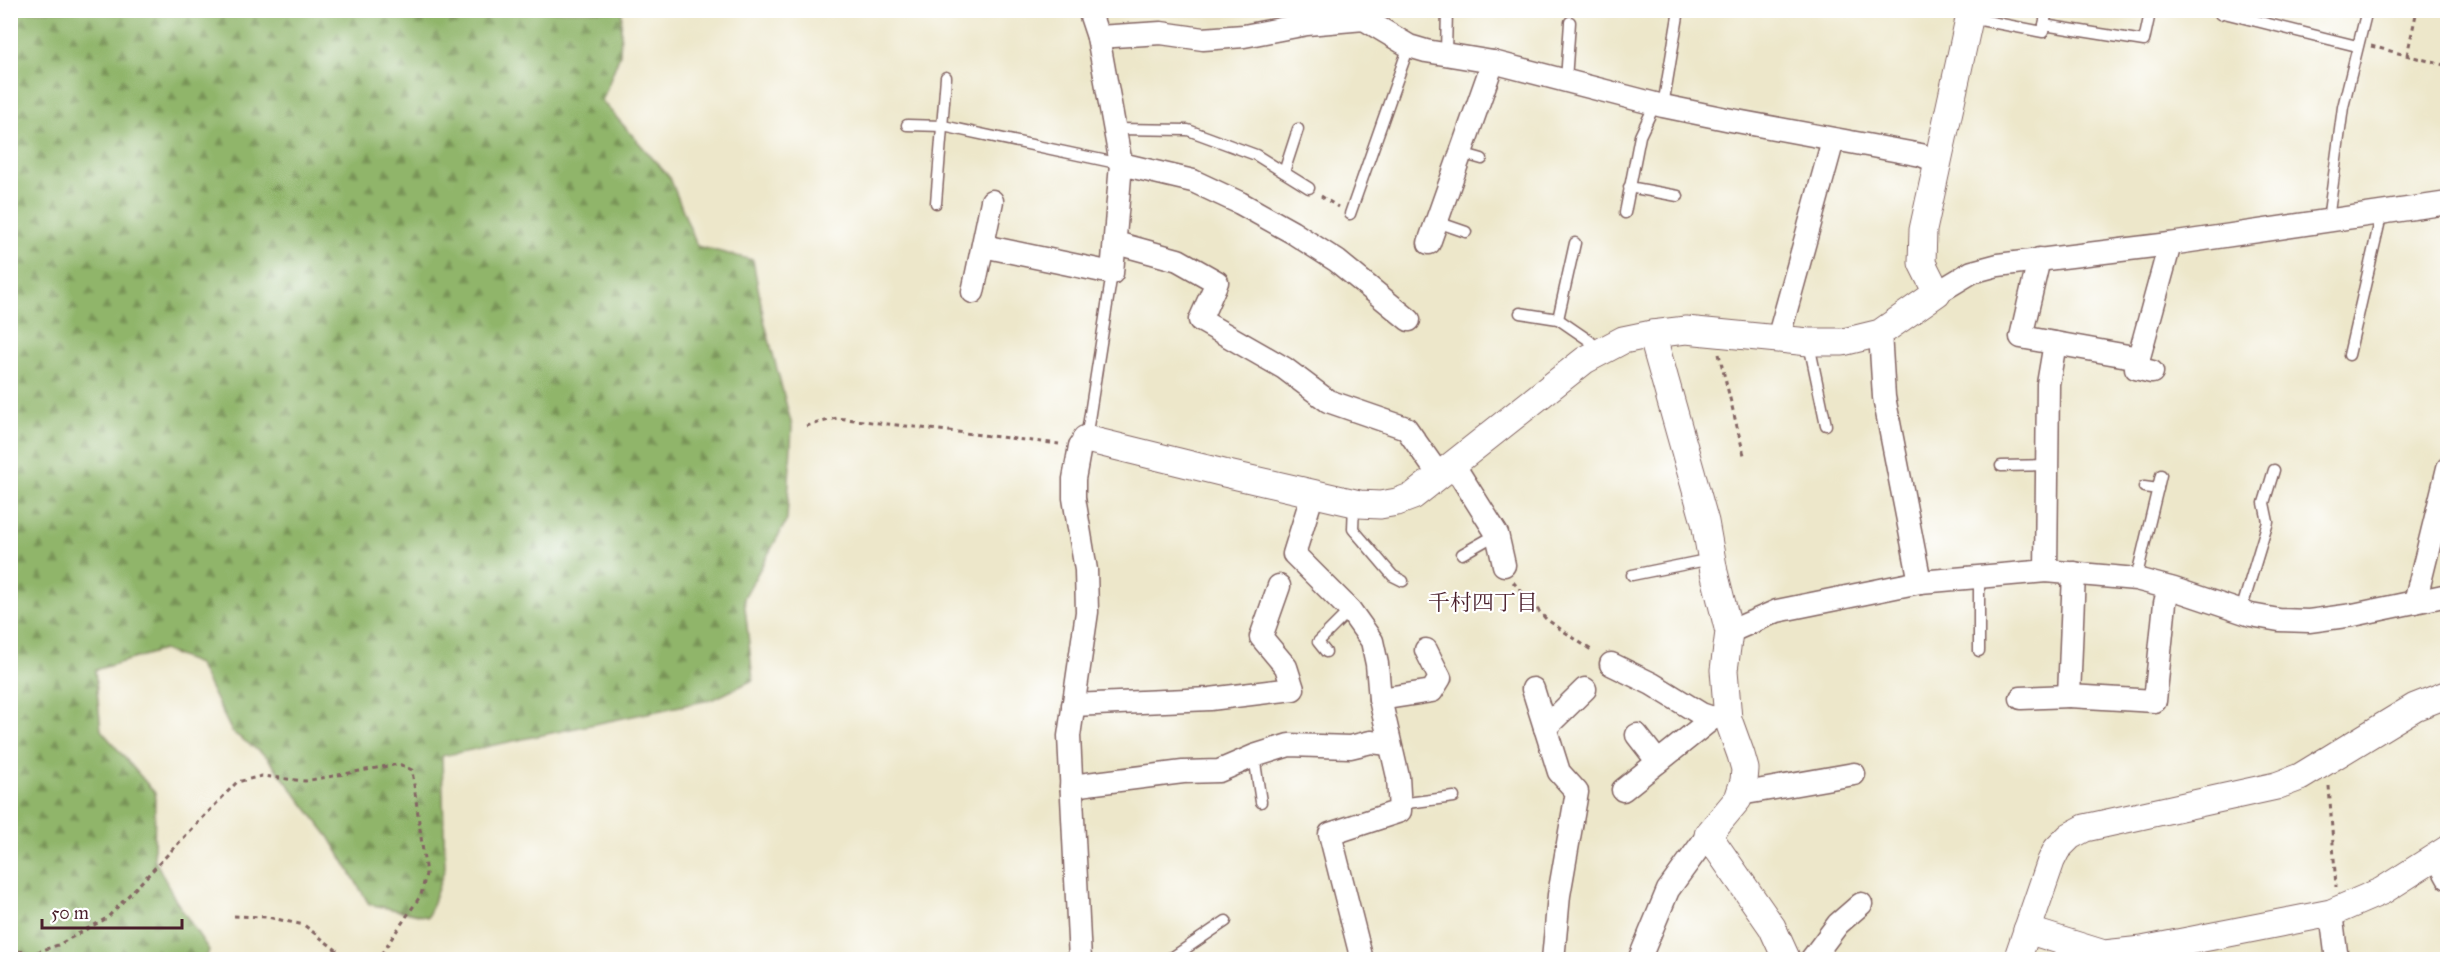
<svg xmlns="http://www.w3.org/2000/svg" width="2458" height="970" font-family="'IM FELL Great Primer','Noto Serif JP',serif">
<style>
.forest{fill:url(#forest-firs);stroke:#6d6a4a;stroke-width:1.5}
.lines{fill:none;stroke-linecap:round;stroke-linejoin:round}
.service-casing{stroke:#836563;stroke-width:13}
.minor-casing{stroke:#836563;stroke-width:25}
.tertiary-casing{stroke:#836563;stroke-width:29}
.path{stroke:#836563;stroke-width:3;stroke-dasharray:4.5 4.5;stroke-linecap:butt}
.service{stroke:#fff;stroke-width:10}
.minor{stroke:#fff;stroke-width:22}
.tertiary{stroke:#fff;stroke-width:27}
.labels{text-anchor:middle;stroke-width:4.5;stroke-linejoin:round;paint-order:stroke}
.neighbourhood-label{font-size:22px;fill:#4a1f2b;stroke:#fff}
</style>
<defs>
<pattern id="forest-firs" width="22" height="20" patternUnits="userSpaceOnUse" patternTransform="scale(1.5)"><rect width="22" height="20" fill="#90b56a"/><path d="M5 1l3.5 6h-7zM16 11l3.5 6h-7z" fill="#789357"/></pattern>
</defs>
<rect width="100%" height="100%" fill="#fff"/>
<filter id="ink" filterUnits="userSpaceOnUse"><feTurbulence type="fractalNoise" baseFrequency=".0167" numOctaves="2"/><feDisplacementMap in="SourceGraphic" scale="12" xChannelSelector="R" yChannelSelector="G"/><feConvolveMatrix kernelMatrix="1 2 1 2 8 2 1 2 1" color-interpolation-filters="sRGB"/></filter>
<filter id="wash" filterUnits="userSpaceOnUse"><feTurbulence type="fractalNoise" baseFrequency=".008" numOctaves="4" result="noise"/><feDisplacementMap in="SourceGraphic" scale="24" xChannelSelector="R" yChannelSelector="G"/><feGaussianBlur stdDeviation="1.35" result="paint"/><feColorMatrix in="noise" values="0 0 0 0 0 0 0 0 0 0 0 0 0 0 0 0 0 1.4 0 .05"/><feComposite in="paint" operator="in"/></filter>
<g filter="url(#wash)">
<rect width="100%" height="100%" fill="#ede7ca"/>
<!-- forest -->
<polygon class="forest" points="10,11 622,11 620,54 602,101 670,178 697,246 753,260 764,320 792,426 787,520 744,598 753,680 714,699 442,756 445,868 428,917 369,904 330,838 267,757 232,732 198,664 163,650 95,670 101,730 155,793 154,858 176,901 209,950 206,959 11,959"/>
</g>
<g filter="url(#ink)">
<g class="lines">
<defs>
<g id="service">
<polyline points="2220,14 2220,12 2357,46"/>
<polyline points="1970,18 2043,32 2044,25 2144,41 2150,13"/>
<polyline points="2044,25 2047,10"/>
<polyline points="1446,53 1447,10"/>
<polyline points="1566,80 1570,22"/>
<polyline points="1663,106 1679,10"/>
<polyline points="907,125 943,126 1121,164"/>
<polyline points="1116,129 1188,130 1256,155 1309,188"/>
<polyline points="1461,153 1482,159"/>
<polyline points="1284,172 1298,129"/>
<polyline points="1629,187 1678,196"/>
<polyline points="936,203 946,77"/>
<polyline points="1625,213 1640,136 1655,104"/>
<polyline points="1350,214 1409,46"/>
<polyline points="2328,220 2343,107 2367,10"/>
<polyline points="1437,222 1466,232"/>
<polyline points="1520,313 1558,319 1590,341 1599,351"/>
<polyline points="1558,319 1575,243"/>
<polyline points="1809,344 1826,425"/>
<polyline points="2349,355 2382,212"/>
<polyline points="1086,439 1112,273"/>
<polyline points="2001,466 2047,465"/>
<polyline points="2144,487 2158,489"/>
<polyline points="1354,503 1353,529 1393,576 1403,581"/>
<polyline points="1462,554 1497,534"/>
<polyline points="1632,575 1711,559"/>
<polyline points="2136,579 2161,475"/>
<polyline points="2241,611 2268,522 2264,503 2274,470"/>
<polyline points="1979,651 1979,576"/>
<polyline points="1326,652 1318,642 1350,610"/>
<polyline points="1254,756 1261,802"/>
<polyline points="1399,804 1454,797"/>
<polyline points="1162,960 1173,957 1226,921"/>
</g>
<g id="minor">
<polyline points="1098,37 1161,33 1203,39 1244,36 1307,24 1364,19 1409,46 1426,51 1493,62 1663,106 1731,120 1921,155 1937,162"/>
<polyline points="1121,164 1193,181 1240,203 1292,232 1337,261 1409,320"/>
<polyline points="1116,243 1178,260 1217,282 1200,320 1284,368 1328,401 1406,428 1439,475"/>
<polyline points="1429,243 1493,62"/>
<polyline points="983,246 1112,273 1121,164 1098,37 1089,10"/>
<polyline points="2039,259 2021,337 2139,358"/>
<polyline points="973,292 992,201"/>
<polyline points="1937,293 1972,272 1998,265 2170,244 2448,203"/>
<polyline points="1880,333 1884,397 1920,582"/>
<polyline points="1778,339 1833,140"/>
<polyline points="2152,372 2136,368 2170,244"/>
<polyline points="1453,464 1497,534 1504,565"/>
<polyline points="1313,493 1294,554 1350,610 1372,641 1377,664 1380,699 1398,777 1400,811 1330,834 1362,960"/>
<polyline points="2046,571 2048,384 2055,343"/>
<polyline points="2074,573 2069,696 2155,701 2165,603 2169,588"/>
<polyline points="2415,602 2448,468"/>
<polyline points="1729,632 1777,611 1920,582 2046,571 2136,579 2174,589 2251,615 2279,620 2309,621 2353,615 2448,595"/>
<polyline points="1611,664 1652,684 1701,714 1713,718"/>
<polyline points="1533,689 1559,772 1577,792 1559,895 1553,960"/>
<polyline points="2021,698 2069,696"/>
<polyline points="1380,699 1432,691 1440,678 1426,650"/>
<polyline points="1073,705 1210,699 1293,689 1286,667 1261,637 1279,586"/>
<polyline points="1545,728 1585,689"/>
<polyline points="1637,735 1658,762"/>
<polyline points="1071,786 1183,772 1219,771 1254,756 1289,745 1350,747 1371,742 1389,744"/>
<polyline points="1623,790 1713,718 1728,713"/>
<polyline points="1740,794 1854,774"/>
<polyline points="2436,856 2448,878"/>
<polyline points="2331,913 2337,960"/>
<polyline points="1080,960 1069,736 1087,612 1086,570 1074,498 1074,479 1080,446 1086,439"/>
<polyline points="1639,960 1668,890 1708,835"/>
<polyline points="1811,960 1838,924 1861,904"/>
</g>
<g id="tertiary">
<polyline points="1652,334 1705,522 1714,572 1729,632 1724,670 1728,719 1741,755 1745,769 1744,781 1738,799 1708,835 1772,927 1787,960"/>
<polyline points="1086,439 1224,473 1359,504 1380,505 1397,502 1413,496 1585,360 1623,340 1652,334 1686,330 1809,342 1843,342 1880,333 1937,293 1922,263 1923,230 1971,10"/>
<polyline points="2027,930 2104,954 2142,950 2331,913 2382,891 2448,849"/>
<polyline points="2017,960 2051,861 2057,849 2070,836 2085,828 2276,786 2300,777 2415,707 2448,694"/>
</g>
</defs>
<!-- service casing -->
<use href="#service" class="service-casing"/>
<!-- minor casing -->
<use href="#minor" class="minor-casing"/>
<!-- tertiary casing -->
<use href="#tertiary" class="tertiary-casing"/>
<!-- path -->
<g class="path">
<polyline points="2371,46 2448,66"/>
<polyline points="2407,55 2417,10"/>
<polyline points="1321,196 1338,207"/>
<polyline points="1719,354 1744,455"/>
<polyline points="806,426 837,418 1059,444"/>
<polyline points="1513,582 1546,619 1594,652"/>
<polyline points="2329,786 2336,887"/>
<polyline points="234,916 267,917 304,925 349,960"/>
<polyline points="10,950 34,953 58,945 107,918 237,782 262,776 305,781 399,764 412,770 426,874 421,895 377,960"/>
</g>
<!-- service -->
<use href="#service" class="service"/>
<!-- minor -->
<use href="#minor" class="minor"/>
<!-- tertiary -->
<use href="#tertiary" class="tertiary"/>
</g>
</g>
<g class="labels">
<!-- neighbourhood labels -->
<g class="neighbourhood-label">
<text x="1483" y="610">千村四丁目</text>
</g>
</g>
<!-- margin -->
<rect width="2458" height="970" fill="none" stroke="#fff" stroke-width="36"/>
<!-- scale -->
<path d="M42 919v9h140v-9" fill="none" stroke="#4a1f2b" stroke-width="3"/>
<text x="51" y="919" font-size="18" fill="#4a1f2b" stroke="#ffffff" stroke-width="4.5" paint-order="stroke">50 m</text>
</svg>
